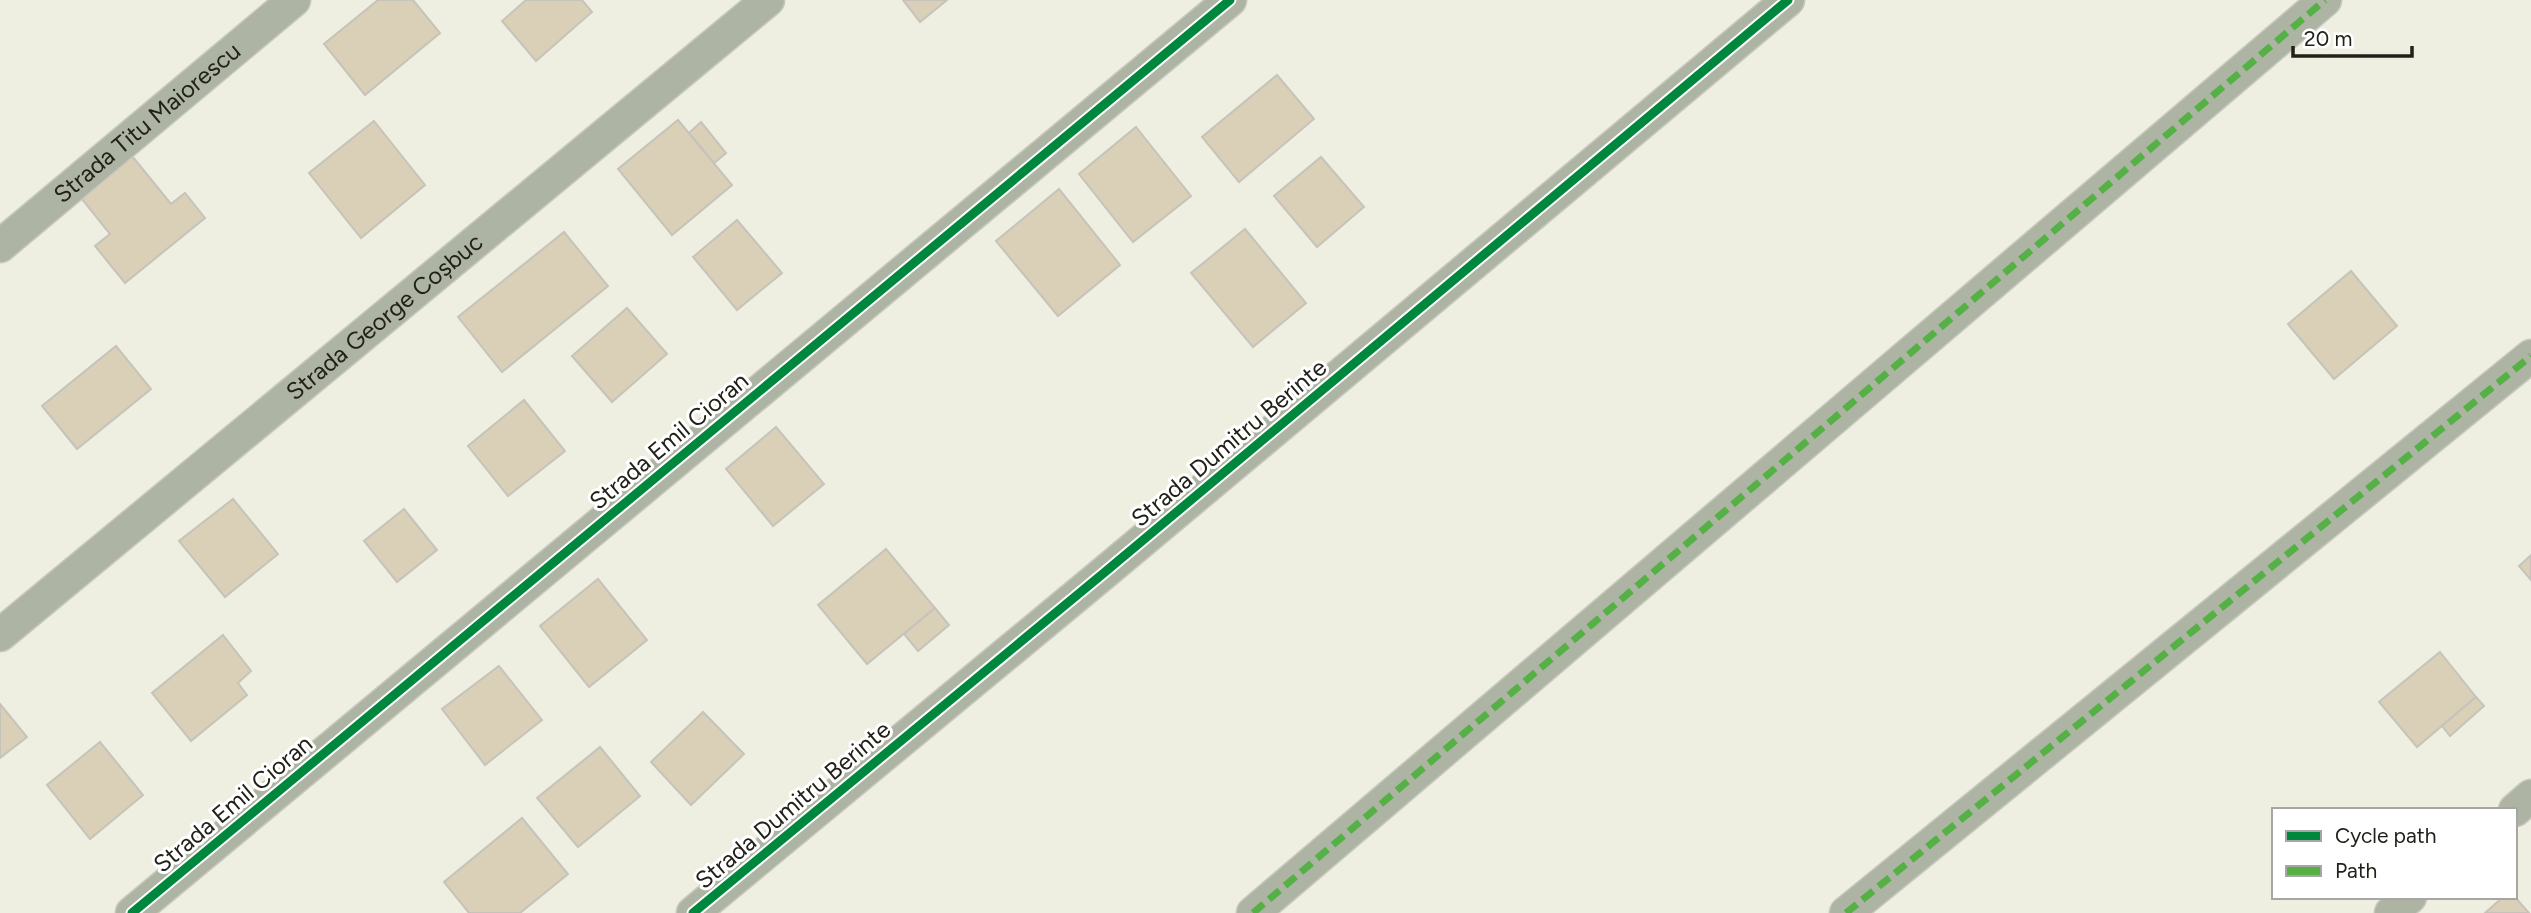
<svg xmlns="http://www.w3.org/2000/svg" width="2531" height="913" font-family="Figtree,sans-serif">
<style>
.building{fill:#dacfb7;stroke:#c6c4ba;stroke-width:2}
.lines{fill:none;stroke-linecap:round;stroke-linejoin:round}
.street-casing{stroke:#c8c8be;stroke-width:35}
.street{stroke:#adb4a3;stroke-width:32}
.quiet{stroke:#55b145;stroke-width:7;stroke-dasharray:14 7;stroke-linecap:butt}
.cycleway-casing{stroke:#fff;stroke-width:13}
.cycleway{stroke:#00873e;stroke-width:9}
.labels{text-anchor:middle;stroke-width:6;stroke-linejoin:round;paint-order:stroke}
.street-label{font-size:24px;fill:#222119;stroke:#fff}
</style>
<rect width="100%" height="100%" fill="#eeeee1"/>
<!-- building -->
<g class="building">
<polygon points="378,0 413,0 440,33 365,95 324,44"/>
<polygon points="526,0 582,0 592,12 536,61 502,21"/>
<polygon points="903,0 947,0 920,22"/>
<polygon points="1277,75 1314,119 1239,182 1202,137"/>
<polygon points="678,120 732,185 672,235 618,169"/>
<polygon points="374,121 425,185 361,238 309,173"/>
<polygon points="701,122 726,153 714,163 689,133"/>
<polygon points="1136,127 1191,196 1133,242 1079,174"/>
<polygon points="128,151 171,204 185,193 205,218 125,283 95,246 110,234 77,193"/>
<polygon points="1321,157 1364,207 1317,247 1274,196"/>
<polygon points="1059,189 1120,265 1058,316 996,241"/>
<polygon points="737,220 782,273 737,310 693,257"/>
<polygon points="1245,229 1306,303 1253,347 1191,273"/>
<polygon points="564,232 608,286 502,372 458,317"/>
<polygon points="2351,271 2397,326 2334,379 2288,324"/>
<polygon points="627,308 667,354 612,402 572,356"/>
<polygon points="116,346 151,389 77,449 42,406"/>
<polygon points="524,400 565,451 508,496 468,446"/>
<polygon points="776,427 824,484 773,526 726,469"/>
<polygon points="233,499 278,554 225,597 179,541"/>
<polygon points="404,509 437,550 397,582 364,541"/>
<polygon points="886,549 935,608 867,664 818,605"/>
<polygon points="2531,555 2531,580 2519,566"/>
<polygon points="598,579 647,640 589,687 540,626"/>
<polygon points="935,608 949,625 918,651 904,634"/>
<polygon points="223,635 251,671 238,683 247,695 191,741 152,693"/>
<polygon points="2440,652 2476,697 2417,747 2379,702"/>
<polygon points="499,666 542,720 485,765 442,709"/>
<polygon points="2476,697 2484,706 2450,736 2442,726"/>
<polygon points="0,704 27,737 0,758"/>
<polygon points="703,712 744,754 691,805 651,762"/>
<polygon points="100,742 143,795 90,839 47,785"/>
<polygon points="600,747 640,796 578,847 537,798"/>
<polygon points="522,818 568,874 520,913 469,913 444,882"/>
<polygon points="2503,897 2515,897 2529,913 2485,913"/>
</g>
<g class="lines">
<defs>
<g id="street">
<path id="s1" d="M 0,246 L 294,0"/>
<path id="s2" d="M 0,635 L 768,0"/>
<polyline points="2515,810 2531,796"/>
<polyline points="132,913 1230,0"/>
<polyline points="693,913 1105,572 1788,0"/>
<polyline points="1253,913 2325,0"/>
<polyline points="1846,913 2531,356"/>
<polyline points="2391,913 2410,897"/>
</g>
</defs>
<!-- street casing -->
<use href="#street" class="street-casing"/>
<!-- street -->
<use href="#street" class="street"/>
<!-- quiet -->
<g class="quiet">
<polyline points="1253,913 2325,0"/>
<polyline points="1846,913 2531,356"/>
</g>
<defs>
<g id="cycleway">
<polyline points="132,913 1230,0"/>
<polyline points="693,913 1105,572 1788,0"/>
</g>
</defs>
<!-- cycleway casing -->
<use href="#cycleway" class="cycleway-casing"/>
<!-- cycleway -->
<use href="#cycleway" class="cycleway"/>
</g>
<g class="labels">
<!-- street labels -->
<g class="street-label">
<text dy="8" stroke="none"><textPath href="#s1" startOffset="192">Strada Titu Maiorescu</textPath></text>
<text dy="8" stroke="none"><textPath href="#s2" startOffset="499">Strada George Coșbuc</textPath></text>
<text transform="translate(669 441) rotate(-40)" y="8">Strada Emil Cioran</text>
<text transform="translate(1229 443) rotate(-40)" y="8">Strada Dumitru Berinte</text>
<text transform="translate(233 804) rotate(-40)" y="8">Strada Emil Cioran</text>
<text transform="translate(793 805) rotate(-40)" y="8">Strada Dumitru Berinte</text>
</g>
</g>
<!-- legend -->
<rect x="2272" y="808" width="245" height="91" fill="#ffffff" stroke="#a7a6a3" stroke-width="2"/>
<rect x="2286" y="831" width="35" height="10" fill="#00873e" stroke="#a7a6a3" stroke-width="2"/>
<text x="2335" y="843" font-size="21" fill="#222119">Cycle path</text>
<rect x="2286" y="866" width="35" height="10" fill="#55b145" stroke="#a7a6a3" stroke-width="2"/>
<text x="2335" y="878" font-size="21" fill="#222119">Path</text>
<!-- scale -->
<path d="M2293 46v10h119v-10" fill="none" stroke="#222119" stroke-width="3.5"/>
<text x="2304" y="46" font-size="21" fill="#222119" stroke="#ffffff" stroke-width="5" paint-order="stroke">20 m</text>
</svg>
